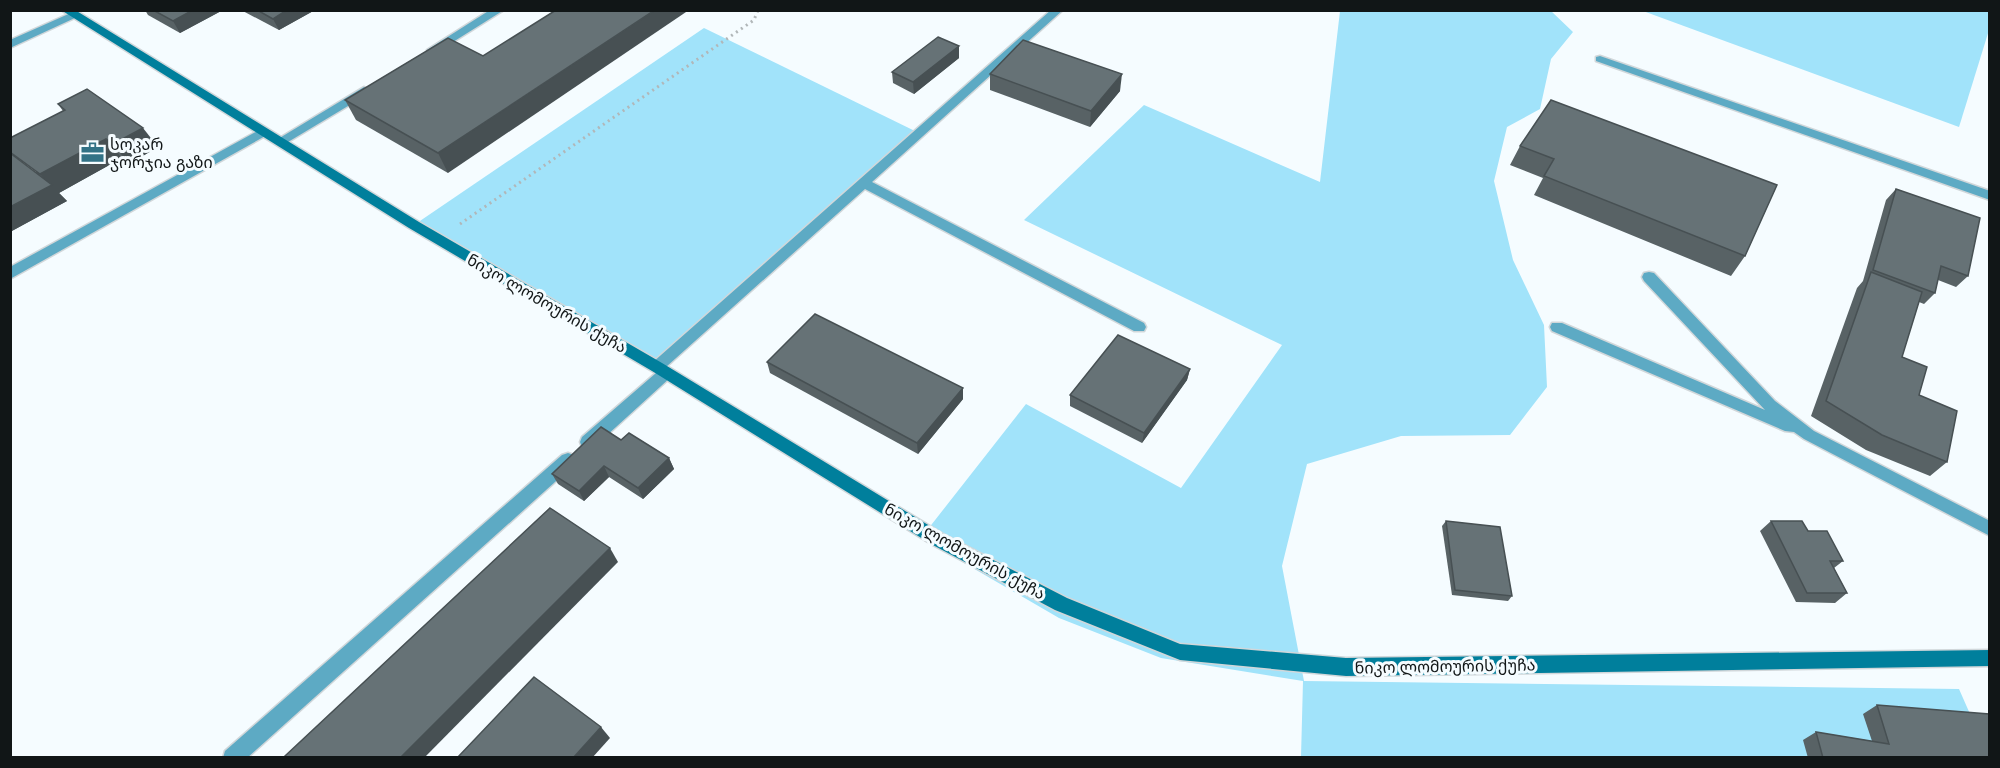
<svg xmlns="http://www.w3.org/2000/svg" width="2000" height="768" font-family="Poppins,'Noto Sans Georgian',sans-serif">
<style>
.green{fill:#a1e3fa}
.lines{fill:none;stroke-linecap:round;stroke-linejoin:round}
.lane-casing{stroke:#d1d7da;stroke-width:3}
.secondary-casing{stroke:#d1d7da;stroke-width:3}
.path{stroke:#b1b7b9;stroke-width:3;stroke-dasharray:2 4;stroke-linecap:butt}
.lane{fill:#5daac4;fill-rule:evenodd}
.secondary{fill:#007f9c;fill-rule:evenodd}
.wall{fill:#586265}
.shaded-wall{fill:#475053}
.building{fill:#667276;stroke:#475053;stroke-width:1.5}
.labels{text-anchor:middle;stroke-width:6;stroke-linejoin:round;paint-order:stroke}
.poi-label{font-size:16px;fill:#111617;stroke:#f5fcff;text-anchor:start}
.street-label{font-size:16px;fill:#111617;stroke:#f5fcff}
</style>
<rect width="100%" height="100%" fill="#f5fcff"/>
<!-- green -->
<g class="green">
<polygon points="1340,11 1551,11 1573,32 1551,59 1540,109 1507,127 1494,181 1513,260 1544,325 1547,387 1510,435 1401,436 1307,464 1282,566 1304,681 1959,689 1989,757 1301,757 1303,681 1161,658 1059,618 921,538 1026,404 1181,488 1282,345 1024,220 1144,105 1320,182"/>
<polygon points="1643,11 1989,11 1989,30 1959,127"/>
<polygon points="704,28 919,133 651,371 414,225"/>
</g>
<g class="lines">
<defs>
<g id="lane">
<polygon points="490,10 504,10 437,52 429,52 427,50"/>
<polygon points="1051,10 1063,10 872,182 1144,323 1146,327 1144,331 1134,331 865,189 666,367 671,369 673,373 671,377 594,447 588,448 582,447 580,442 582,437 656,373 650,367 652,363"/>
<polygon points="73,12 79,15 77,17 10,48 10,40"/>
<polygon points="1600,56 1990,191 1990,200 1596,61 1596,57"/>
<polygon points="364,87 370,91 368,94 283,145 279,146 273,142"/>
<polygon points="263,128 269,132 267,135 10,279 10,267"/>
<polygon points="1649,272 1654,273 1775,401 1814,431 1990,521 1990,536 1804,439 1794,432 1785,431 1552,331 1550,327 1552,323 1562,323 1765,410 1644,281 1642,277 1644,273"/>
<polygon points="568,453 574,455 576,460 574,465 247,758 223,758 225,751 562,455"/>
</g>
<polygon id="secondary" points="61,10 75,10 419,222 662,363 943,534 1067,598 1180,644 1346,658 1990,650 1990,666 1346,676 1180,660 1055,610 931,544 652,371 409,228"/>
</defs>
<!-- lane casing -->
<use href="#lane" class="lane-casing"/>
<!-- secondary casing -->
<use href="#secondary" class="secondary-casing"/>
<!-- path -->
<polyline class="path" points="460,224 754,20 758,10"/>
<!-- lane -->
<use href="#lane" class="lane"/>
<!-- secondary -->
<use href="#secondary" class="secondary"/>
</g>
<!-- wall -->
<g class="wall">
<polygon points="145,10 223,10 180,33 148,15"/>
<polygon points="241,10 315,10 279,30"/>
<polygon points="448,38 448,173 356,120 345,100"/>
<polygon points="959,46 959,58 914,94 893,83 892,72"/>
<polygon points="990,74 1120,91 1090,127 990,90"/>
<polygon points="58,104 158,147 129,164 122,158 59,193 67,201 10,232 63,111"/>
<polygon points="1520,146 1777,185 1745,256 1731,276 1534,195 1543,178 1510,165"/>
<polygon points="1896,189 1968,276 1956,287 1938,280 1935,293 1924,304 1919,302 1902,357 1947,462 1930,476 1866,450 1811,416 1857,288 1863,281 1886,200"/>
<polygon points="767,362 963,388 963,399 918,454 770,373"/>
<polygon points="1190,369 1187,380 1142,443 1070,406 1070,395"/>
<polygon points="621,440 669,458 674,469 643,499 609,477 584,501 558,484 552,474"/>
<polygon points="1446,521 1512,596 1508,601 1452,595 1442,526"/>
<polygon points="1771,521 1808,531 1843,561 1834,568 1847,593 1835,603 1796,602 1760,531"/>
<polygon points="1877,705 1989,758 1808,758 1803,740 1816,732 1872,741 1863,714"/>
</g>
<!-- shaded-wall -->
<g class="shaded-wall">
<polygon points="193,10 223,10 180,33 173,21"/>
<polygon points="287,10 315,10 279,30 273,19"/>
<polygon points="655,10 689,10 448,173 438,153"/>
<polygon points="959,46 959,58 914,94 913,82"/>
<polygon points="1122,74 1120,91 1090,127 1091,111"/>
<polygon points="143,128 158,147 129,164 113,144"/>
<polygon points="106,139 122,158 59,193 67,201 10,232 10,207 50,186 40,174"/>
<polygon points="1190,369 1187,380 1142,443 1144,433"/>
<polygon points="963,388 963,399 918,454 917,443"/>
<polygon points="669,458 674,469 643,499 638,488"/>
<polygon points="604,466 609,477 584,501 579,491"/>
<polygon points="610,548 618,562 424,758 400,758"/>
<polygon points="601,727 610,738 592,758 573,758"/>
</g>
<!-- building -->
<g class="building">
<polygon points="153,10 193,10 173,21"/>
<polygon points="257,10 287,10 273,19"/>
<polygon points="556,10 655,10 438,153 345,100 448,38 483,56"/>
<polygon points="938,37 959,46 913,82 892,72"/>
<polygon points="1023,40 1122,74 1091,111 990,74"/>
<polygon points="87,89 143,128 113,144 106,139 40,174 10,152 10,138 65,110 58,104"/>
<polygon points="1551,100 1777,185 1745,256 1544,176 1554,159 1520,146"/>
<polygon points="10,153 52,185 10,207"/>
<polygon points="1896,189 1980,218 1968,276 1941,266 1935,293 1873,270"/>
<polygon points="1871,272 1922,292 1902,357 1927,367 1919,395 1957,411 1947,462 1882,435 1826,401"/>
<polygon points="815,314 963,388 917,443 767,362"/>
<polygon points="1118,335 1190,369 1144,433 1070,395"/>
<polygon points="601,427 621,440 629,433 669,458 638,488 604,466 579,491 552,474"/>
<polygon points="550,508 610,548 400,758 287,758 285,756"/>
<polygon points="1446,521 1500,527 1512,596 1455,590"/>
<polygon points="1771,521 1802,521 1808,531 1827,531 1843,561 1830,561 1847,593 1807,593"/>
<polygon points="534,677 601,727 573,758 457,758"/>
<polygon points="1877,705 1989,714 1989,758 1823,758 1816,732 1889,744"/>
</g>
<!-- icons -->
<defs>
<symbol id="office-bare" viewBox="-9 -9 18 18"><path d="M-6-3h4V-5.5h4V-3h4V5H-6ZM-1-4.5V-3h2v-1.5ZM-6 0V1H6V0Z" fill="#327286" stroke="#f5fcff" stroke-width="2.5" paint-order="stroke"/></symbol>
</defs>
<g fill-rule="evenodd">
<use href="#office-bare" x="76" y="136" width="33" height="33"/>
</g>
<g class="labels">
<!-- poi labels -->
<g class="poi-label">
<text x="110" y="150">სოკარ<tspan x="110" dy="18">ჯორჯია გაზი</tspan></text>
</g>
<!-- street labels -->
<g class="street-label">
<text transform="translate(547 303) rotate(30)" y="6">ნიკო ლომოურის ქუჩა</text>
<text transform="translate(965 551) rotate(29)" y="6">ნიკო ლომოურის ქუჩა</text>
<text transform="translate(1445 666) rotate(-1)" y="6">ნიკო ლომოურის ქუჩა</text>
</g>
</g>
<!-- border -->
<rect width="2000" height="768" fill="none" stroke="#111617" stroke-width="24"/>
</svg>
